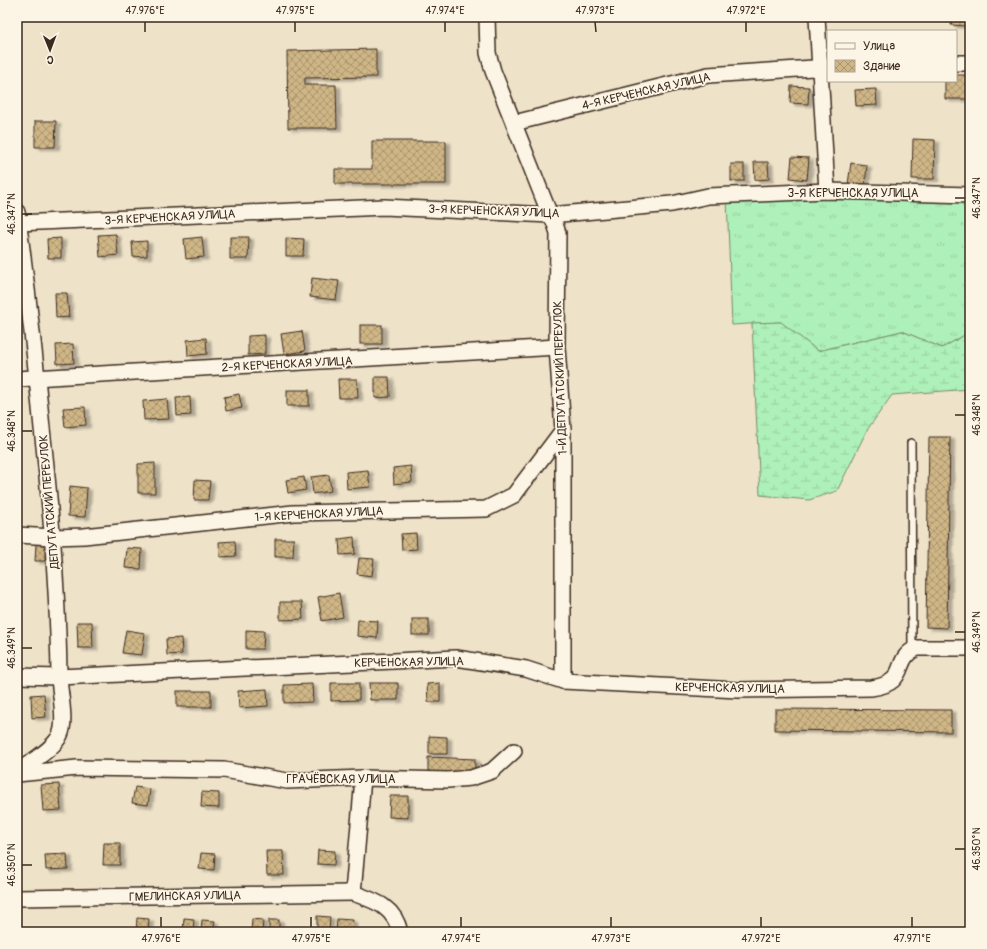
<svg xmlns="http://www.w3.org/2000/svg" width="987" height="949" font-family="Pangolin,sans-serif">
<style>
.grass{fill:url(#grass-tufts);stroke:#748d6c}
.wetland{fill:url(#wetland-marsh);stroke:#748d6c}
.building{fill:url(#building-cross-hatch);stroke:#3b2a1e;filter:url(#shadow)}
.lines{fill:none;stroke-linecap:round;stroke-linejoin:round}
.lane-casing{stroke:#3b2a1e;stroke-width:10}
.street-casing{stroke:#3b2a1e;stroke-width:18}
.lane{stroke:#fcf5e5;stroke-width:7}
.street{stroke:#fcf5e5;stroke-width:15}
.ticks{fill:none;stroke:#3b2a1e;stroke-width:1.5}
.labels{text-anchor:middle;stroke-width:3.5;stroke-linejoin:round;paint-order:stroke}
.street-label{font-size:12px;fill:#3b2a1e;stroke:#fcf5e5}
.neatline{fill:none;stroke:#3b2a1e;stroke-width:1.5}
.ticks-label{font-size:10px;text-anchor:middle;fill:#3b2a1e}
</style>
<defs>
<pattern id="grass-tufts" width="24" height="20" patternUnits="userSpaceOnUse"><rect width="24" height="20" fill="#aef0b9"/><path d="M3 7l-1-3M5 7V3M7 7l1-3M15 17l-1-3M17 17v-4M19 17l1-3" fill="none" stroke="#97ce9f"/></pattern>
<pattern id="wetland-marsh" width="20" height="14" patternUnits="userSpaceOnUse"><rect width="20" height="14" fill="#aef0b9"/><path d="M1 5h8M5 5V1M11 12h8M15 12V8" fill="none" stroke="#97ce9f"/></pattern>
<pattern id="building-cross-hatch" width="8" height="8" patternUnits="userSpaceOnUse"><rect width="8" height="8" fill="#cfb686"/><path d="M0 0l8 8M0 8l8-8" fill="none" stroke="#a9946d"/></pattern>
<filter id="shadow"><feDropShadow dx="4.5" dy="2.5" stdDeviation="1" flood-color="#0004"/></filter>
</defs>
<rect width="100%" height="100%" fill="#eee2c8"/>
<filter id="ink" filterUnits="userSpaceOnUse"><feTurbulence type="fractalNoise" baseFrequency=".025" numOctaves="2"/><feDisplacementMap in="SourceGraphic" scale="8" xChannelSelector="R" yChannelSelector="G"/><feConvolveMatrix kernelMatrix="1 2 1 2 8 2 1 2 1" color-interpolation-filters="sRGB"/></filter>
<g filter="url(#ink)">
<!-- grass -->
<polygon class="grass" points="727,199 970,199 970,332 942,348 902,331 818,351 780,322 732,325"/>
<!-- wetland -->
<polygon class="wetland" points="781,322 818,351 902,331 942,348 970,332 970,389 892,395 867,430 837,491 809,500 760,495 752,323"/>
<!-- building -->
<g class="building">
<polygon points="952,17 967,17 966,26 951,25"/>
<polygon points="376,49 376,77 305,78 305,85 336,85 337,128 288,128 287,51"/>
<polygon points="956,75 970,75 969,99 945,99 945,81 956,81"/>
<polygon points="791,86 809,87 808,104 790,103"/>
<polygon points="876,89 877,105 856,106 855,90"/>
<polygon points="35,121 56,121 55,147 35,147"/>
<polygon points="913,139 935,140 934,179 912,179"/>
<polygon points="372,141 446,141 446,184 335,184 335,169 372,169"/>
<polygon points="792,157 809,158 807,180 790,178"/>
<polygon points="754,162 768,162 769,179 755,180"/>
<polygon points="851,163 867,165 865,186 848,184"/>
<rect x="731" y="164" width="13" height="17"/>
<polygon points="116,234 118,255 100,257 98,235"/>
<polygon points="202,237 204,257 186,259 184,239"/>
<polygon points="230,237 249,237 248,259 230,259"/>
<polygon points="61,238 61,258 48,258 47,239"/>
<polygon points="286,238 304,239 303,256 286,256"/>
<polygon points="147,241 147,256 133,257 132,242"/>
<polygon points="312,278 339,281 336,300 310,297"/>
<polygon points="55,293 67,293 69,317 56,318"/>
<rect x="360" y="325" width="22" height="19"/>
<polygon points="302,331 305,351 284,354 281,334"/>
<polygon points="265,335 265,354 248,355 248,336"/>
<polygon points="206,338 207,354 188,356 187,340"/>
<polygon points="73,344 74,363 57,364 56,345"/>
<polygon points="375,377 389,377 390,397 375,398"/>
<polygon points="338,379 357,379 358,398 339,398"/>
<rect x="287" y="390" width="22" height="16"/>
<polygon points="239,394 242,408 226,411 224,397"/>
<polygon points="190,397 191,415 177,416 176,398"/>
<polygon points="167,399 169,419 144,420 143,401"/>
<polygon points="85,407 86,425 65,427 63,408"/>
<polygon points="929,437 950,437 947,628 926,627"/>
<polygon points="155,463 155,493 138,493 138,464"/>
<polygon points="411,466 412,482 394,484 393,468"/>
<polygon points="368,470 370,487 347,489 346,472"/>
<polygon points="329,475 331,491 313,494 311,477"/>
<polygon points="304,477 306,490 288,493 286,480"/>
<polygon points="195,480 210,481 208,500 194,500"/>
<polygon points="70,486 87,488 85,517 68,516"/>
<polygon points="416,533 417,549 402,550 401,534"/>
<polygon points="354,537 355,554 340,555 339,539"/>
<polygon points="275,539 294,539 293,557 275,557"/>
<polygon points="235,541 236,556 220,557 219,542"/>
<polygon points="36,544 46,545 45,561 35,561"/>
<polygon points="127,548 142,549 141,569 125,568"/>
<polygon points="359,558 374,559 372,576 357,574"/>
<polygon points="339,593 343,617 322,621 318,597"/>
<polygon points="280,602 302,602 303,619 280,620"/>
<rect x="412" y="619" width="17" height="16"/>
<polygon points="358,620 378,621 377,638 357,636"/>
<polygon points="77,622 92,622 93,648 78,648"/>
<polygon points="126,630 145,633 142,655 122,653"/>
<polygon points="246,630 264,631 263,649 246,649"/>
<polygon points="181,638 182,654 167,655 166,639"/>
<polygon points="331,683 359,683 359,700 331,701"/>
<polygon points="369,683 398,683 398,700 370,700"/>
<polygon points="440,683 440,702 428,702 427,684"/>
<polygon points="312,684 313,702 284,703 284,685"/>
<polygon points="267,689 268,706 239,708 238,691"/>
<rect x="177" y="691" width="34" height="16"/>
<polygon points="44,694 46,717 32,718 31,695"/>
<polygon points="775,709 951,710 951,732 775,730"/>
<polygon points="429,736 447,737 447,754 429,754"/>
<polygon points="428,757 475,759 475,774 428,773"/>
<polygon points="59,784 61,810 43,811 41,785"/>
<polygon points="135,787 150,789 148,805 132,803"/>
<polygon points="202,792 219,793 219,808 201,807"/>
<polygon points="390,796 408,796 408,818 389,817"/>
<polygon points="104,843 120,843 120,865 103,865"/>
<polygon points="318,850 335,851 334,865 317,864"/>
<polygon points="266,851 283,851 284,875 267,875"/>
<polygon points="201,853 215,854 214,870 199,869"/>
<polygon points="67,854 68,869 46,870 45,855"/>
<polygon points="317,916 330,917 329,932 317,931"/>
<polygon points="137,918 149,919 148,932 136,932"/>
<polygon points="184,918 194,919 193,932 183,932"/>
<polygon points="252,919 263,920 262,932 251,932"/>
<polygon points="337,919 353,920 352,932 336,932"/>
<polygon points="202,920 215,921 213,932 201,932"/>
<rect x="269" y="920" width="10" height="12"/>
</g>
<g class="lines">
<defs>
<polyline id="lane" points="911,443 912,650"/>
<g id="street">
<polyline points="487,17 488,53 493,71 550,215 555,224 558,233 557,347 563,430 563,681"/>
<polyline points="817,17 827,191"/>
<polyline points="956,63 970,63"/>
<polyline points="514,123 708,75 828,67"/>
<path d="M 17,212 C 27,284 35,356 42,428 C 51,510 58,592 59,675 C 59,691 67,721 60,735 C 54,749 30,762 17,772"/>
<polyline points="17,223 384,207 550,215 672,204 708,196 827,191 970,195"/>
<polyline points="17,379 557,347"/>
<polyline points="17,535 53,537 84,536 293,513 486,509 514,495 563,430"/>
<path d="M 17,676 L 59,677 L 456,658 L 526,669 L 563,681 L 738,690 L 871,688 C 911,683 891,659 917,648 L 970,648"/>
<polyline points="17,774 77,768 224,770 287,781 363,778 448,780 471,778 492,771 514,751"/>
<path d="M 363,778 L 353,893 C 375,901 394,906 400,932"/>
<polyline points="17,898 353,893"/>
</g>
</defs>
<!-- lane casing -->
<use href="#lane" class="lane-casing"/>
<!-- street casing -->
<use href="#street" class="street-casing"/>
<!-- lane -->
<use href="#lane" class="lane"/>
<!-- street -->
<use href="#street" class="street"/>
</g>
</g>
<!-- ticks -->
<path class="ticks" d="M 145,22 L 145,32M 295,22 L 295,32M 445,22 L 445,32M 595,22 L 596,32M 746,22 L 746,32M 955,198 L 965,198M 22,214 L 32,214M 955,415 L 965,415M 22,431 L 32,431M 955,632 L 965,632M 22,648 L 32,648M 955,849 L 965,849M 22,865 L 32,865M 161,917 L 161,927M 311,917 L 311,927M 461,917 L 461,927M 611,917 L 611,927M 761,917 L 761,927M 912,917 L 912,927"/>
<g class="labels">
<!-- street labels -->
<g class="street-label">
<text transform="translate(646 91) rotate(-13)" y="4">4-Я КЕРЧЕНСКАЯ УЛИЦА</text>
<text x="853" y="197">3-Я КЕРЧЕНСКАЯ УЛИЦА</text>
<text transform="translate(494 211) rotate(2)" y="4">3-Я КЕРЧЕНСКАЯ УЛИЦА</text>
<text transform="translate(170 217) rotate(-3)" y="4">3-Я КЕРЧЕНСКАЯ УЛИЦА</text>
<text transform="translate(287 364) rotate(-3)" y="4">2-Я КЕРЧЕНСКАЯ УЛИЦА</text>
<text transform="translate(560 378) rotate(-92)" y="4">1-Й ДЕПУТАТСКИЙ ПЕРЕУЛОК</text>
<text transform="translate(49 502) rotate(-95)" y="4">ДЕПУТАТСКИЙ ПЕРЕУЛОК</text>
<text transform="translate(319 514) rotate(-3)" y="4">1-Я КЕРЧЕНСКАЯ УЛИЦА</text>
<text transform="translate(409 662) rotate(-1)" y="4">КЕРЧЕНСКАЯ УЛИЦА</text>
<text transform="translate(730 688) rotate(1)" y="4">КЕРЧЕНСКАЯ УЛИЦА</text>
<text x="341" y="783">ГРАЧЁВСКАЯ УЛИЦА</text>
<text transform="translate(185 896) rotate(-1)" y="4">ГМЕЛИНСКАЯ УЛИЦА</text>
</g>
</g>
<!-- margin -->
<rect width="987" height="949" fill="none" stroke="#fcf5e5" stroke-width="44"/>
<!-- legend -->
<rect x="827" y="30" width="130" height="52" fill="#fcf5e5" stroke="#afa495"/>
<rect x="835" y="43" width="20" height="6" fill="#fcf5e5" stroke="#afa495"/>
<text x="863" y="50" font-size="12" fill="#3b2a1e">Улица</text>
<rect x="835" y="60" width="20" height="12" fill="url(#building-cross-hatch)" stroke="#afa495"/>
<text x="863" y="70" font-size="12" fill="#3b2a1e">Здание</text>
<!-- north arrow -->
<g transform="translate(50 50) rotate(179)" stroke="#fcf5e5" stroke-width="3" paint-order="stroke">
<path d="M0-3L7 15L0 10L-7 15Z" fill="#3b2a1e"/>
<text y="-6" font-size="11" font-weight="bold" text-anchor="middle" fill="#3b2a1e">С</text>
</g>
<rect x="22" y="22" width="943" height="905" class="neatline"/>
<g class="ticks-label">
<text x="145" y="14">47.976°E</text>
<text x="295" y="14">47.975°E</text>
<text x="445" y="14">47.974°E</text>
<text x="595" y="14">47.973°E</text>
<text x="746" y="14">47.972°E</text>
<text transform="translate(976 198) rotate(-90)" y="4">46.347°N</text>
<text transform="translate(11 214) rotate(-90)" y="4">46.347°N</text>
<text transform="translate(976 415) rotate(-90)" y="4">46.348°N</text>
<text transform="translate(11 431) rotate(-90)" y="4">46.348°N</text>
<text transform="translate(976 632) rotate(-90)" y="4">46.349°N</text>
<text transform="translate(11 648) rotate(-90)" y="4">46.349°N</text>
<text transform="translate(976 849) rotate(-90)" y="4">46.350°N</text>
<text transform="translate(11 865) rotate(-90)" y="4">46.350°N</text>
<text x="161" y="942">47.976°E</text>
<text x="311" y="942">47.975°E</text>
<text x="461" y="942">47.974°E</text>
<text x="611" y="942">47.973°E</text>
<text x="761" y="942">47.972°E</text>
<text x="912" y="942">47.971°E</text>
</g>
</svg>
